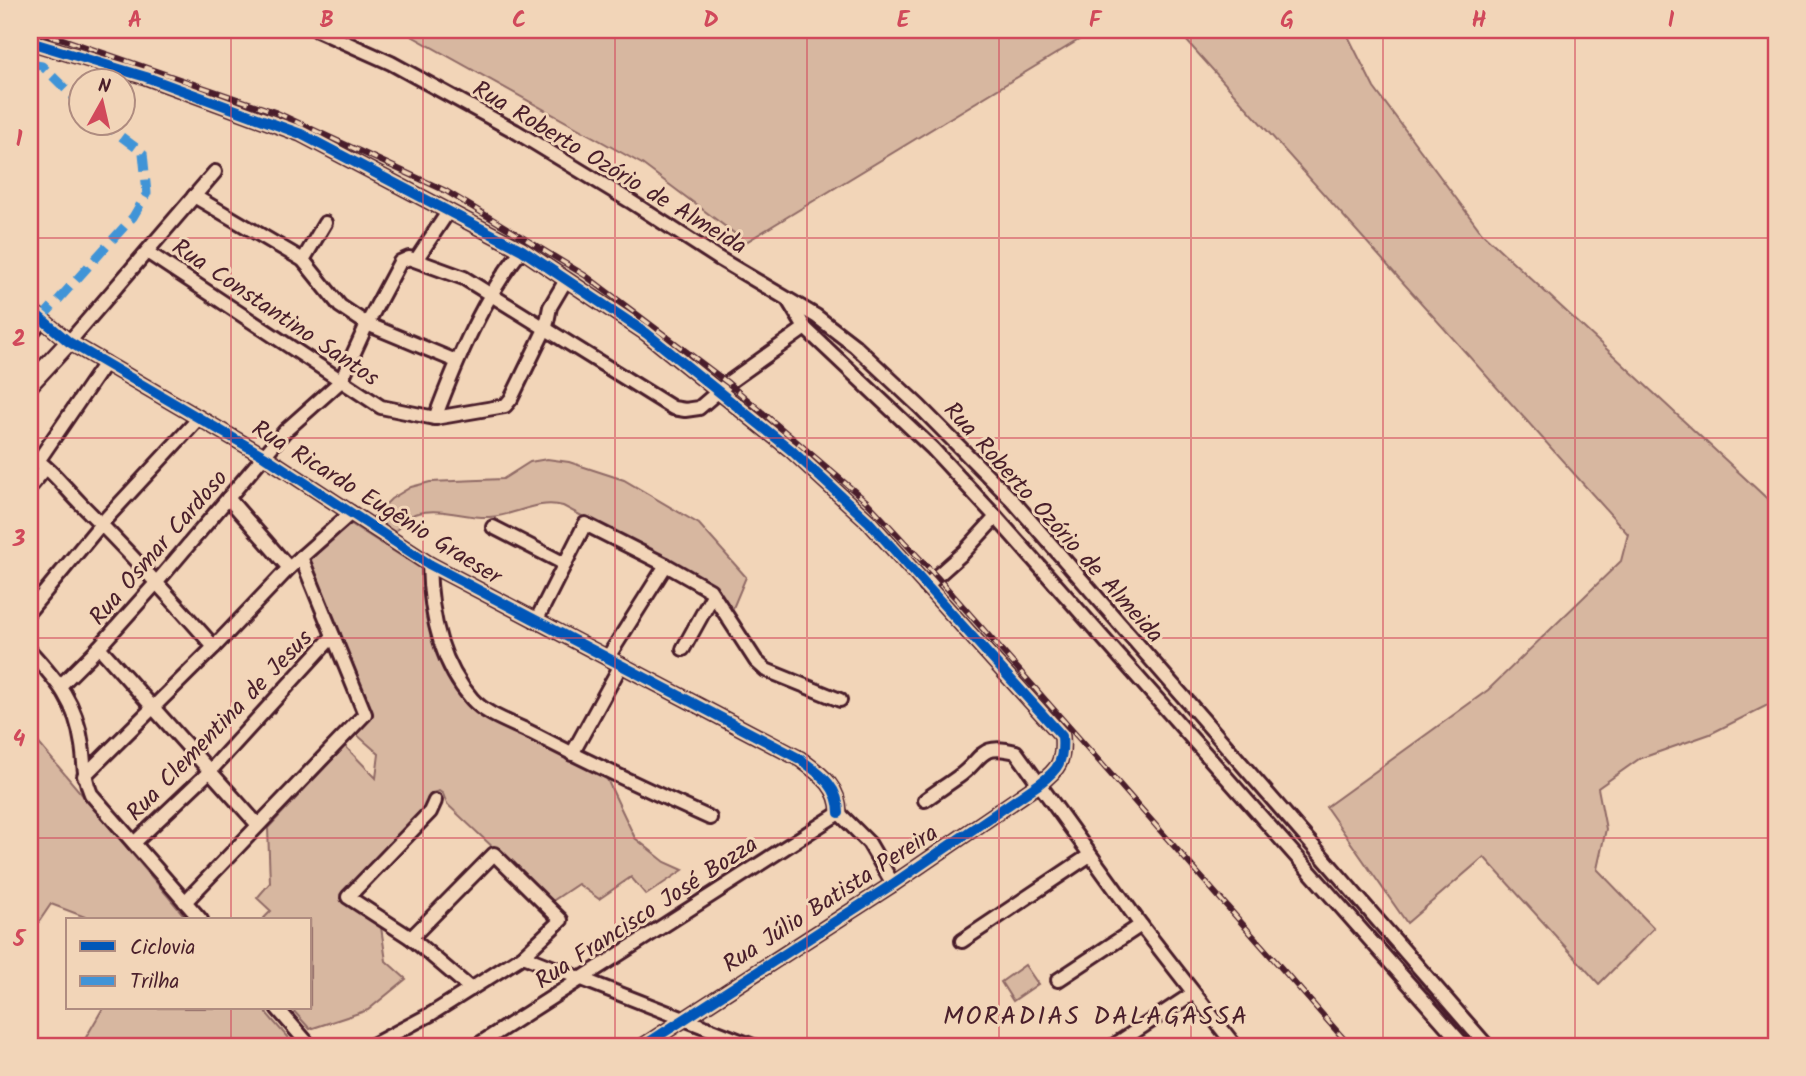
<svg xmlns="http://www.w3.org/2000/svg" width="1806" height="1076" font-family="Kalam,sans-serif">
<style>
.green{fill:#d7b7a0;stroke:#906b66;stroke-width:2}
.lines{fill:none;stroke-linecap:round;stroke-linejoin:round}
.street-casing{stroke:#4a1f2b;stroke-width:18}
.secondary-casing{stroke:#4a1f2b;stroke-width:21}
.street{stroke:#f2d5b8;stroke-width:12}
.secondary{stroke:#f2d5b8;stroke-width:16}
.rail-casing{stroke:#4a1f2b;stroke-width:6}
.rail{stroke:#f2d5b8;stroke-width:3.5;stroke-dasharray:10;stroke-linecap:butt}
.quiet{stroke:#4194d7;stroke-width:9;stroke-dasharray:18 9;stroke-linecap:butt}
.cycleway-casing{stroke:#f2d5b8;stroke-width:15}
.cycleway{stroke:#0057b8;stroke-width:10}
.grid{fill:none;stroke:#d1495b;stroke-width:2;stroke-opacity:0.55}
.labels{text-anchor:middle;stroke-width:6;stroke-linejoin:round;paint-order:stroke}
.street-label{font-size:24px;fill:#4a1f2b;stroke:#f2d5b8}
.neighbourhood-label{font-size:26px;letter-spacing:2px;fill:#4a1f2b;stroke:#f2d5b8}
.neatline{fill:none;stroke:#d1495b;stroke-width:2.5}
.grid-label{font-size:23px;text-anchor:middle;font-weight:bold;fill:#d1495b}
</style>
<rect width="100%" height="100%" fill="#f2d5b8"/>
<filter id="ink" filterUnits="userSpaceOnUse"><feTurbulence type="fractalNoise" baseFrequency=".0143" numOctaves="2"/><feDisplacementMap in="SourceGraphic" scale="14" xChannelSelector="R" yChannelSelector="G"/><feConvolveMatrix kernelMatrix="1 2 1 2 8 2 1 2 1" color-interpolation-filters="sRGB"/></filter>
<g filter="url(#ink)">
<!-- green -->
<g class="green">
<polygon points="401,30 1095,30 746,242 642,164"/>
<polygon points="1177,30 1345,30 1374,88 1482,233 1776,507 1776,701 1710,734 1639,759 1598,788 1606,829 1597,869 1654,928 1599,984 1484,857 1407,923 1326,807 1488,690 1621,561 1628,534"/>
<path d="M 547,459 L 569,462 L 624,480 L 699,524 L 746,577 L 731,613 L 720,593 L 710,584 L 563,506 C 537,499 515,516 489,517 C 466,518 441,507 418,513 C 408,515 401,525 394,533 L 370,520 L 391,499 L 411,487 L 430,482 L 503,479 L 530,462 Z"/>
<polygon points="351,524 423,570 428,617 438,644 463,696 605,775 635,838 665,862 683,870 646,895 631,877 599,899 578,884 551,902 447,804 443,794 439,791 432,793 427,799 427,810 341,898 381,927 386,961 406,979 368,1010 310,1029 291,1008 310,1008 310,920 266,920 264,918 271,911 257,898 270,883 268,828 345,746 376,778 379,754 356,734 371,717 309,559"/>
<polygon points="30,733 188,920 93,920 51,904 30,935"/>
<polygon points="1025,965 1038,984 1013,1001 1001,982"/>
<polygon points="103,1008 262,1008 295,1046 81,1046"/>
</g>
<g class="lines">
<defs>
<g id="street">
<polyline points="317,30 391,63 515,131 630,201 718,258 816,316 855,346 920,407 1014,502 1487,1046"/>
<path d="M 30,42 L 146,77 L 301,134 L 522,250 L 646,333 L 791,450 L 868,521 L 1062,736 C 1064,761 1059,769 1039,784 L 893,884 L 643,1046"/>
<polyline points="194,196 303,260 340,306 367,324 456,361"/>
<polyline points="147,252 381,407 435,418 505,406 511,399 546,327 550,307 566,280"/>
<polyline points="303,260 325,223"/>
<polyline points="416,260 448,212"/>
<polyline points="788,300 805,328 932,448 996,517 1464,1046"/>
<path d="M 30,309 L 69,342 L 264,456 L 429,564 L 800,759 C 820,774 839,786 839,813"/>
<polyline points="69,342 215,172"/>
<path d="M 435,418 C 456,362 484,295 522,250"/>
<path d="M 30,456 C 50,467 65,488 81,504 C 127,550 171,598 214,647"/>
<polyline points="38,461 105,363"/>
<polyline points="30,487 46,468"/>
<polyline points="228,498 289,568"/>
<polyline points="493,527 565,564"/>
<path d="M 429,564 C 430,610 440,663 472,699 C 486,715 512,723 532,733 C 590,763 650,791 710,818"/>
<polyline points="926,586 964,552 996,517"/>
<polyline points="30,610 101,524 199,418"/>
<polyline points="536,621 585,524 666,565 710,590 756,661 766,670 840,700"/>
<polyline points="99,647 258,825"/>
<polyline points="683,649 713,595"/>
<path d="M 30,651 C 58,682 76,702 82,745 C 85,764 83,775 91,794 L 201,920"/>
<polyline points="608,657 666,565"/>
<polyline points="61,685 99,647 157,582 285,431 341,381 367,324 400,262 409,258 464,278 673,408 685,410 699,408 728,383 805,328"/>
<polyline points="572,754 621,665"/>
<polyline points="84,776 214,647 289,568 351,513"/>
<path d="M 925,800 C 936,792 947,785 958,777 C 983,760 978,742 1016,752 L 1141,925 L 1235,1046"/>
<polyline points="435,801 430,812 348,897 411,938 471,989"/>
<polyline points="839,813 869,843 893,884"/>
<polyline points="134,843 209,772 333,636"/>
<polyline points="185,902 365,714 301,557"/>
<polyline points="962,941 1090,855"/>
<polyline points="523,956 753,1046"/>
<polyline points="1058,980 1141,925"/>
<polyline points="277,1008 310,1046"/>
<polyline points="371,1046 431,1014 523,956 561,920 494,854 411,938"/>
<polyline points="476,1046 839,813"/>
<polyline points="1113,1046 1192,994"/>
</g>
<g id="secondary">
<polyline points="30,332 40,320"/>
<polyline points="30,384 69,342"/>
</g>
</defs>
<!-- street casing -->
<use href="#street" class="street-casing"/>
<!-- secondary casing -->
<use href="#secondary" class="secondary-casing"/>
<!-- street -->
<use href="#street" class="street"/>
<!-- secondary -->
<use href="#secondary" class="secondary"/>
<defs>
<polyline id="rail" points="30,32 63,39 275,112 446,191 586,276 728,383 866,501 937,577 1350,1046"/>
</defs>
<!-- rail casing -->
<use href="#rail" class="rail-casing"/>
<!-- rail -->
<use href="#rail" class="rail"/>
<!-- quiet -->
<g class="quiet">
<polyline points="30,64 42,66 80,103"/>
<polyline points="40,320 133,217 147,193 143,153 102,122"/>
</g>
<defs>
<g id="cycleway">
<path d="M 30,42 L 146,77 L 301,134 L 522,250 L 646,333 L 791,450 L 868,521 L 1062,736 C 1064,761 1059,769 1039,784 L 893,884 L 643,1046"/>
<path d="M 30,309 L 69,342 L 264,456 L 429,564 L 800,759 C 820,774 839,786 839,813"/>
</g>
</defs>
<!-- cycleway casing -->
<use href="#cycleway" class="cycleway-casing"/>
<!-- cycleway -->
<use href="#cycleway" class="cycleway"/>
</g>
</g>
<!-- grid -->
<path class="grid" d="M 231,30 L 231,920M 423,30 L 423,1046M 615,30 L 615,1046M 807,30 L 807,1046M 999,30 L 999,1046M 1191,30 L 1191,1046M 1383,30 L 1383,1046M 1575,30 L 1575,1046M 30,238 L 1776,238M 30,438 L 1776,438M 30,638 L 1776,638M 30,838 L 1776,838M 231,1008 L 231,1046"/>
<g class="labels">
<!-- street labels -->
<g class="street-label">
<text transform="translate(610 167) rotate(31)" y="8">Rua Roberto Ozório de Almeida</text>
<text transform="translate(276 312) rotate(34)" y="8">Rua Constantino Santos</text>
<text transform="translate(377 502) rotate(32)" y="8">Rua Ricardo Eugênio Graeser</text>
<text transform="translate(1054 522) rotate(48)" y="8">Rua Roberto Ozório de Almeida</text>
<text transform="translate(158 547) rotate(-49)" y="8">Rua Osmar Cardoso</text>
<text transform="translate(219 725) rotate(-46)" y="8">Rua Clementina de Jesus</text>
<text transform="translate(830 898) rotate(-33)" y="8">Rua Júlio Batista Pereira</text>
<text transform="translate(646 912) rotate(-33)" y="8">Rua Francisco José Bozza</text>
</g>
<!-- neighbourhood labels -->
<g class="neighbourhood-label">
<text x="1096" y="1024">MORADIAS DALAGASSA</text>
</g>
</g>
<!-- margin -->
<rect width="1806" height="1076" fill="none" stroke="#f2d5b8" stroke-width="77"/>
<!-- legend -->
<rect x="66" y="918" width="245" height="91" fill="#f2d5b8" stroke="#af8c80" stroke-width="2"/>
<rect x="80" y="941" width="35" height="10" fill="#0057b8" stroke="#af8c80" stroke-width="2"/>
<text x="130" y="954" font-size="21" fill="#4a1f2b">Ciclovia</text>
<rect x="80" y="976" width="35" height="10" fill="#4194d7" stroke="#af8c80" stroke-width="2"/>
<text x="130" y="988" font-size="21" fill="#4a1f2b">Trilha</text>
<!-- north arrow -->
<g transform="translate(102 102) rotate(8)"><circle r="33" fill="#f2d5b8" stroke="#af8c80" stroke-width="2"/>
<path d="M0-5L12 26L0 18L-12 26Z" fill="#d1495b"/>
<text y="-10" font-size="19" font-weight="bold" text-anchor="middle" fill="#4a1f2b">N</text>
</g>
<rect x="38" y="38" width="1730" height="1000" class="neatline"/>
<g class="grid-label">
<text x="135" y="27">A</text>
<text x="327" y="27">B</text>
<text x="519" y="27">C</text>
<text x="711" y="27">D</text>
<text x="903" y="27">E</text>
<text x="1095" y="27">F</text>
<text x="1287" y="27">G</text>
<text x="1479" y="27">H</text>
<text x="1671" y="27">I</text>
<text x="19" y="146">1</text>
<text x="19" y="346">2</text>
<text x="19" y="546">3</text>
<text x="19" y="746">4</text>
<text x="19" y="946">5</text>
</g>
</svg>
